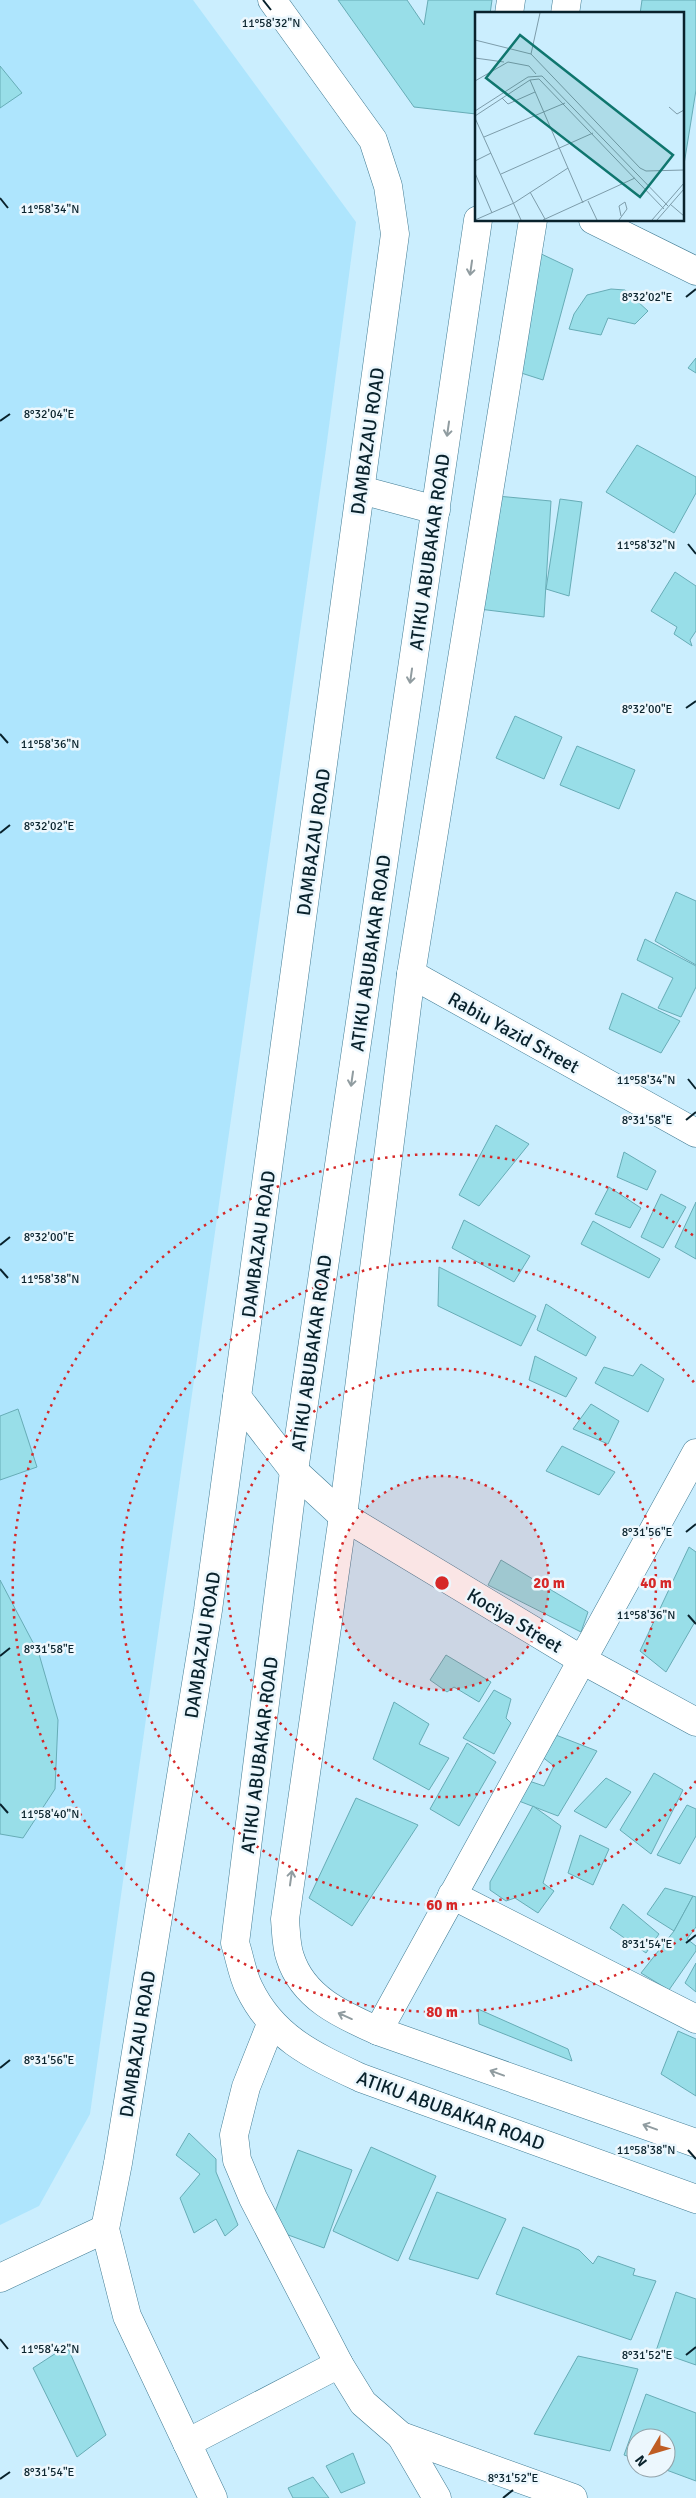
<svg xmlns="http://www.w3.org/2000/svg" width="696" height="2498" font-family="Signika,sans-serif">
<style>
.built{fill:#aee5fd}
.building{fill:#98dee8;stroke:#67acb6}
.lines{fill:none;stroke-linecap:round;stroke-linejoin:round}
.minor-casing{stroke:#407b93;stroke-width:29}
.tertiary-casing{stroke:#407b93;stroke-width:29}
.minor{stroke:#fff;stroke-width:28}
.tertiary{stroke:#fff;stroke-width:28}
.oneway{stroke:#909ca0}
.ticks{fill:none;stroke:#09222c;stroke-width:2}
.ring{fill:none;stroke:#d62828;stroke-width:2.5;stroke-dasharray:2.5 5}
.labels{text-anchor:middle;stroke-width:5;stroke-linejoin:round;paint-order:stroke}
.street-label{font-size:19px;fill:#09222c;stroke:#ecf7fd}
.inset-road{fill:none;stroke:#7d9caa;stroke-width:1}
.view{fill:#0f766e;fill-opacity:0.15;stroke:#0f766e;stroke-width:2.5}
.inset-edge{fill:none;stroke:#09222c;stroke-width:2.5}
.ticks-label{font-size:12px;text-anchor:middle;fill:#09222c;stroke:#ecf7fd;stroke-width:5;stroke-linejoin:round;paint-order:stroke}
.centre{fill:#d62828;stroke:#ecf7fd;stroke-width:2.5}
.ring-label{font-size:15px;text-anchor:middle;font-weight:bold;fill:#d62828;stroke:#ecf7fd;stroke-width:5;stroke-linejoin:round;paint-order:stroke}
</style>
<rect width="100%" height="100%" fill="#cbeefe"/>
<!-- built -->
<polygon class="built" points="0,0 193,0 356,222 326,449 90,2114 39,2206 0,2225"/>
<!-- building -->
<g class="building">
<polygon points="338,0 407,0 424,25 428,0 492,0 490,14 476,14 476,114 414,107"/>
<polygon points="642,0 696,0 696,90 682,177 682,14 640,14"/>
<polygon points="0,66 22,93 0,108"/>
<polygon points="535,251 573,269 543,380 515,371"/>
<polygon points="611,289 625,290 648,311 635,324 608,318 601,335 569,329 574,314 587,295"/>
<polygon points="696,358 696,373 688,368"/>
<polygon points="637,445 696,477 696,493 674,533 606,492"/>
<polygon points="497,496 551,501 544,617 479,609"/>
<polygon points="560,499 582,502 569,596 546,589"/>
<polygon points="675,572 696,586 696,631 690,640 692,646 674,634 677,627 651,611"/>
<polygon points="515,716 562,737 544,779 496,758"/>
<polygon points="577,746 635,770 619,809 560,785"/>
<polygon points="676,892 696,901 696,965 655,941"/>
<polygon points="645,939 696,966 696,987 681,1017 658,1008 673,978 637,960"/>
<polygon points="622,993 680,1021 661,1053 609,1029"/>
<polygon points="496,1125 529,1144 479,1206 459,1195"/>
<polygon points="624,1152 656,1171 647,1190 617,1177"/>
<polygon points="609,1187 641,1208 630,1228 595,1214"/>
<polygon points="661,1194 686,1207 663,1248 641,1237"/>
<polygon points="696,1202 696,1259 675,1247"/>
<polygon points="464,1220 530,1256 514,1282 452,1248"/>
<polygon points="593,1221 660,1259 649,1278 581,1244"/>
<polygon points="439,1267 536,1316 521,1346 438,1306"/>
<polygon points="546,1304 596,1337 586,1356 537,1330"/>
<polygon points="535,1356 577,1378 566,1397 529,1380"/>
<polygon points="641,1364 664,1379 648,1412 595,1383 604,1367 633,1376"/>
<polygon points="591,1404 619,1421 608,1444 573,1429"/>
<polygon points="18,1409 37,1467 0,1480 0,1416"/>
<polygon points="562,1446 615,1472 599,1495 546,1471"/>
<polygon points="689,1547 696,1552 696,1620 666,1672 640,1651"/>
<polygon points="501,1560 588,1612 581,1632 488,1585"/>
<polygon points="0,1580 39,1654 58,1720 55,1789 23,1838 0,1834"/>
<polygon points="446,1655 491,1682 479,1702 454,1687 447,1692 430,1680"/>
<polygon points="494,1690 511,1699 506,1718 511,1723 494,1754 463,1738"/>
<polygon points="394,1702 429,1724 419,1744 449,1758 429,1790 373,1759"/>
<polygon points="543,1730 597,1751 558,1816 511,1798 523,1779 544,1786 554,1766 537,1753"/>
<polygon points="467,1743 496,1762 459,1826 430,1809"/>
<polygon points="654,1773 683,1790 651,1854 620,1830"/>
<polygon points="606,1778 631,1792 606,1828 574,1811"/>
<polygon points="356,1798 418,1825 352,1926 309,1898"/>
<polygon points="687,1805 696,1809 696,1836 680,1864 657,1855"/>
<polygon points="533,1806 561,1826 543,1883 554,1891 538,1913 515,1898 506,1901 490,1890 490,1882"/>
<polygon points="580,1835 609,1849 593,1885 568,1873"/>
<polygon points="665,1888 693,1896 674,1931 647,1914"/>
<polygon points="693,1896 696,1897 696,1927 687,1939 696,1946 696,1951 669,1990 641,1973 674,1931"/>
<polygon points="623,1904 659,1934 646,1953 610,1928"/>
<polygon points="696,1963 696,1992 685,1983"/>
<polygon points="478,2009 568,2049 572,2061 479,2024"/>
<polygon points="678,2031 696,2039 696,2096 661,2074"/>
<polygon points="189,2133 216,2159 216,2172 238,2225 225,2236 216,2219 194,2233 180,2198 200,2174 176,2155"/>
<polygon points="371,2147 436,2176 398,2261 333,2231"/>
<polygon points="298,2150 352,2170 324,2248 269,2228"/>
<polygon points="437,2192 506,2219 478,2279 409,2259"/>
<polygon points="523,2227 579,2250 593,2264 598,2256 635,2269 633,2275 656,2281 631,2340 496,2294"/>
<polygon points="676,2292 696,2299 696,2365 656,2351"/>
<polygon points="67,2346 106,2435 77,2457 33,2368"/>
<polygon points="578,2356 638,2369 610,2451 534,2434"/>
<polygon points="646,2394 696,2413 696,2481 661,2468 666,2468 666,2438 636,2438 636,2459 624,2455"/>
<polygon points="353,2453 365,2483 341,2493 326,2466"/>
<polygon points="313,2477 329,2498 293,2498 288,2488"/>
</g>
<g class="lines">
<defs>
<g id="minor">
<polyline points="593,220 696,271"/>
<polyline points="361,490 436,510"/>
<polyline points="411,974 696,1133"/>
<polyline points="237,1397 294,1471 343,1516 582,1660 696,1722"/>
<polyline points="452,1895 696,2019"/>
<polyline points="271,2024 246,2087 234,2135 237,2160 253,2198 339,2364 363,2403 401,2436 573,2498"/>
<polyline points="378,2031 696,1453"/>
<polyline points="0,2278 105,2229"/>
<polyline points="401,2436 437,2498"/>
<polyline points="187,2443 339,2364"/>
<polyline points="213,2498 127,2316 105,2229 118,2163 208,1610 395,234 388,186 373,140 272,0"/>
</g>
<g id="tertiary">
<polyline points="509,14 511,0"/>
<polyline points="565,14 567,0"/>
<path d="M 478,220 L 294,1471 L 235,1943 C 240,1958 242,1974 249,1988 C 273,2038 314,2056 361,2078 L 696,2199"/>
<path d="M 533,220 L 411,974 L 343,1516 L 285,1919 C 286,1931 286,1946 290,1957 C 303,1998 342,2015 378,2031 L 696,2143"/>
</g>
</defs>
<!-- minor casing -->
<use href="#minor" class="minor-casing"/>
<!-- tertiary casing -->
<use href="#tertiary" class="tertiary-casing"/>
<!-- minor -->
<use href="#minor" class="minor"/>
<!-- tertiary -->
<use href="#tertiary" class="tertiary"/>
</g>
<!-- one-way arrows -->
<defs><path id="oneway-shaft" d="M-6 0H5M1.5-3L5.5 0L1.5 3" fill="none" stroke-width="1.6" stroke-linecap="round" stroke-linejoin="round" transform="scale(1.25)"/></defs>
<g class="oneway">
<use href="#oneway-shaft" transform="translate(471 268) rotate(98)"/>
<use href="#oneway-shaft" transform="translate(448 429) rotate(98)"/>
<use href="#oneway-shaft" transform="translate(411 676) rotate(98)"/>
<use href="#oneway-shaft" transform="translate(352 1079) rotate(98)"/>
<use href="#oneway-shaft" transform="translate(291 1878) rotate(-82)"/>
<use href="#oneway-shaft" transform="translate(345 2016) rotate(-156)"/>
<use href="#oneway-shaft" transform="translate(497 2073) rotate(-160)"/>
<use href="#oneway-shaft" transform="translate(650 2127) rotate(-160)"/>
</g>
<!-- ticks -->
<path class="ticks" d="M 263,0 L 271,10M 0,198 L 8,208M 686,297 L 696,289M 0,421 L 10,414M 688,544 L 696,554M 686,708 L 696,701M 0,734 L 8,743M 0,833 L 10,825M 688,1079 L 696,1089M 686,1120 L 696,1112M 0,1245 L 10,1237M 0,1269 L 8,1278M 686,1532 L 696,1524M 688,1615 L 696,1624M 0,1656 L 10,1648M 0,1804 L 8,1813M 686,1943 L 696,1935M 0,2068 L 10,2060M 688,2150 L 696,2159M 0,2339 L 8,2349M 686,2355 L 696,2347M 0,2479 L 10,2472M 503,2498 L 513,2490"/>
<!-- distance rings -->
<circle cx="442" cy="1583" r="107" fill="#d62828" fill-opacity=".12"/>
<g class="ring">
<circle cx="442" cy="1583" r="107"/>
<circle cx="442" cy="1583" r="214"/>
<path d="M696 1781A322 322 0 1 1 696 1385"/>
<path d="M694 1930A429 429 0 1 1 694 1236"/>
</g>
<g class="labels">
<!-- street labels -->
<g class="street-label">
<text transform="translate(367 441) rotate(-82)" y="7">DAMBAZAU ROAD</text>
<text transform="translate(429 552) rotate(-82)" y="7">ATIKU ABUBAKAR ROAD</text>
<text transform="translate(313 842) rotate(-82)" y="7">DAMBAZAU ROAD</text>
<text transform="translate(370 953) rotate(-82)" y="7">ATIKU ABUBAKAR ROAD</text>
<text transform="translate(514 1032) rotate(29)" y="7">Rabiu Yazid Street</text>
<text transform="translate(258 1244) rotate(-82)" y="7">DAMBAZAU ROAD</text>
<text transform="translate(311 1353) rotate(-82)" y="7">ATIKU ABUBAKAR ROAD</text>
<text transform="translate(515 1620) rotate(31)" y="7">Kociya Street</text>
<text transform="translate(202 1645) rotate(-81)" y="7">DAMBAZAU ROAD</text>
<text transform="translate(259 1755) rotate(-83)" y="7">ATIKU ABUBAKAR ROAD</text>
<text transform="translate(137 2044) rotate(-81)" y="7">DAMBAZAU ROAD</text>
<text transform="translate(451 2110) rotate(20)" y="7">ATIKU ABUBAKAR ROAD</text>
</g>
</g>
<!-- overview -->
<g transform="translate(475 12)">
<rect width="209" height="209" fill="#cbeefe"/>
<path class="inset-road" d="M 0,28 L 56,42 L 165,156 L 171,159 L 209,158M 56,42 L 65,1M 0,46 L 29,50M 55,68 L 108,191M 0,69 L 33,50 L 54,54 L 61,62M 27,86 L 33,92 L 60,80M 194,95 L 202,102 L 209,98M 0,99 L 53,65 L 67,64 L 193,194M 0,104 L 55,68 L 64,67 L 189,197M 0,106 L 46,208M 9,125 L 90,91M 0,149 L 16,141M 0,161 L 17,201M 26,162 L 118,121M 55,180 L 70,207M 113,189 L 122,208M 195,192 L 209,204M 0,208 L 39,191 L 93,156M 68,208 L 160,166M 144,208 L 152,197 L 150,190 L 144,194 L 146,204M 177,208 L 209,171M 182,208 L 209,177"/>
<path class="view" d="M 45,23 L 198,143 L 165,185 L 11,66 Z"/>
<rect width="209" height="209" class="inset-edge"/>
</g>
<g class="ticks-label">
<text x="271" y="27">11°58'32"N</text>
<text x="50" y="213">11°58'34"N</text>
<text x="647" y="301">8°32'02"E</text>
<text x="49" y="418">8°32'04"E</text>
<text x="646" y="549">11°58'32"N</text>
<text x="647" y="713">8°32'00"E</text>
<text x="50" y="748">11°58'36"N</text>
<text x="49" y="830">8°32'02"E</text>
<text x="646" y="1084">11°58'34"N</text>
<text x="647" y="1124">8°31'58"E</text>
<text x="49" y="1241">8°32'00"E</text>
<text x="50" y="1283">11°58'38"N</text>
<text x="647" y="1536">8°31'56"E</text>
<text x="646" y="1619">11°58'36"N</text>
<text x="49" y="1653">8°31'58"E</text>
<text x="50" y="1818">11°58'40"N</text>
<text x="647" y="1948">8°31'54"E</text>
<text x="49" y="2064">8°31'56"E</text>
<text x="646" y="2154">11°58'38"N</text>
<text x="50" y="2353">11°58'42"N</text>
<text x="647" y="2359">8°31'52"E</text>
<text x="49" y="2476">8°31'54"E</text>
<text x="513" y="2482">8°31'52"E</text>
</g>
<circle cx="442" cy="1583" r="8" class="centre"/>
<g class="ring-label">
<text x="549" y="1588">20 m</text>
<text x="656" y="1588">40 m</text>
<text x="442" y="1910">60 m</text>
<text x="442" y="2017">80 m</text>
</g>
<!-- north arrow -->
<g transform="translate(651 2453) rotate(232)"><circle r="24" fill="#ecf7fd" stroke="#91a2a9"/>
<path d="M0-4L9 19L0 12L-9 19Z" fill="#bf5d23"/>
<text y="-8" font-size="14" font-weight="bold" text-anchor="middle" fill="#09222c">N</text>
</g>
</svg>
